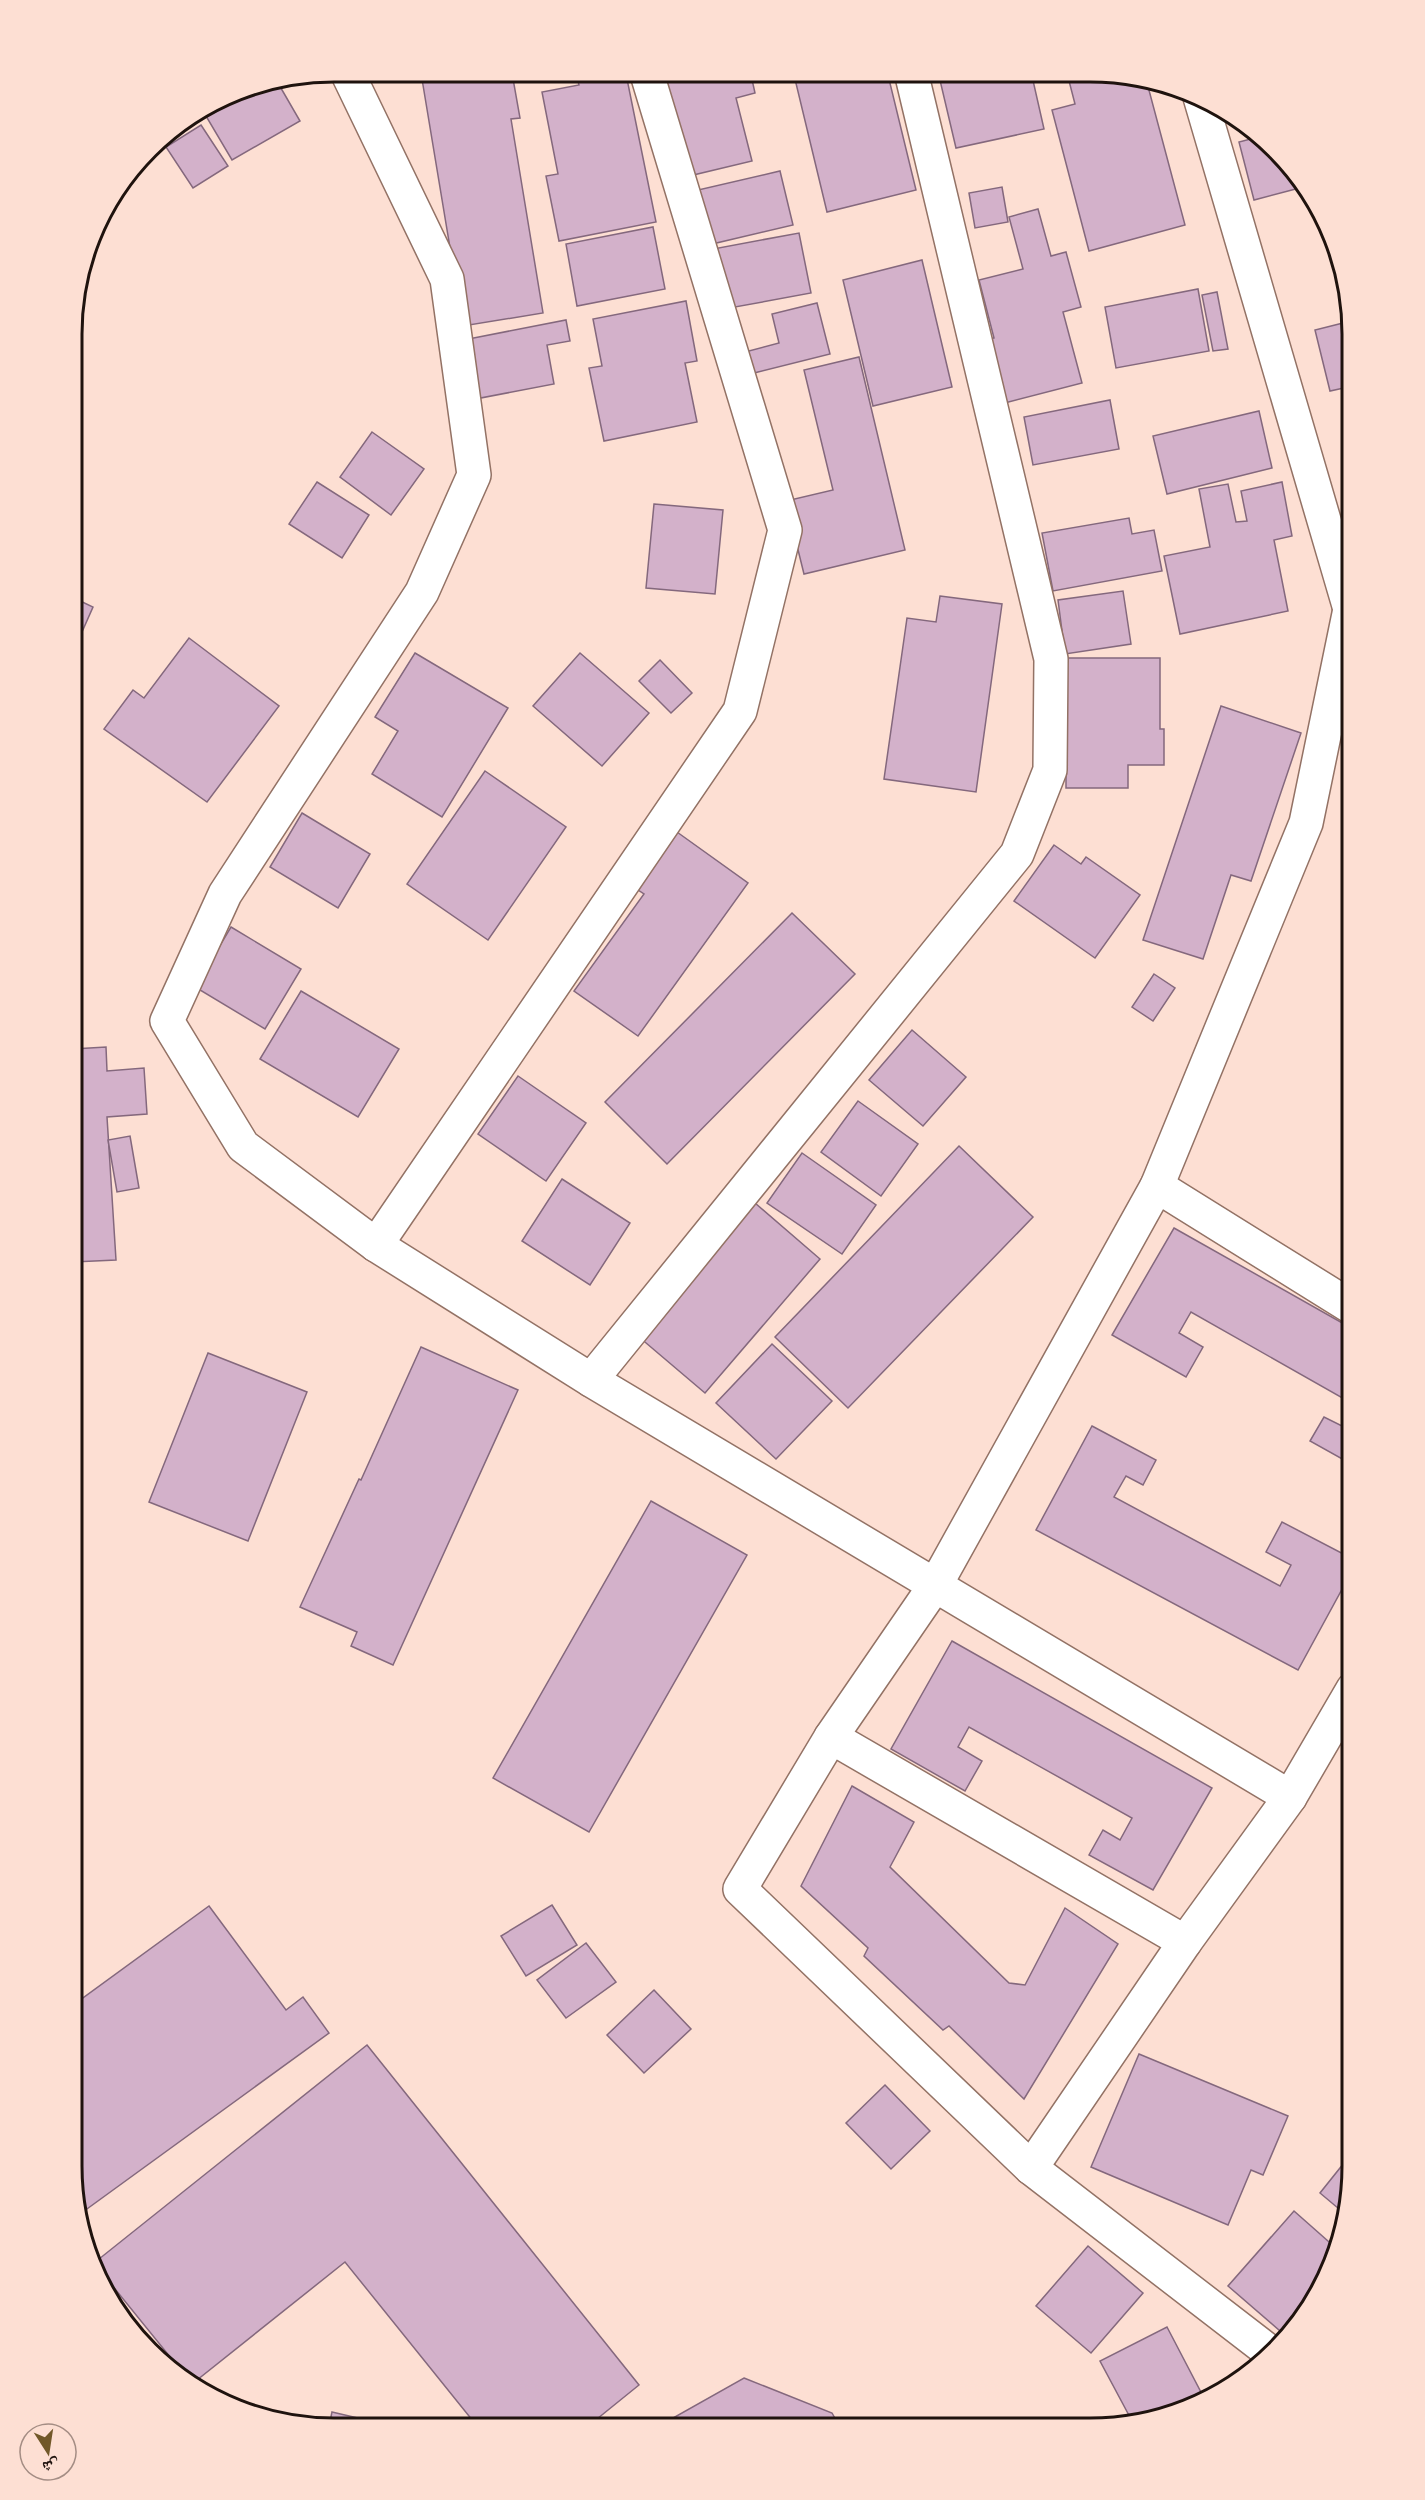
<svg xmlns="http://www.w3.org/2000/svg" width="1425" height="2500" font-family="Lora,'Noto Naskh Arabic',serif">
<style>
.building{fill:#d3b1ca;stroke:#84687d;stroke-width:1.5}
.lines{fill:none;stroke-linecap:round;stroke-linejoin:round}
.minor-casing{stroke:#937265;stroke-width:36}
.minor{stroke:#fff;stroke-width:33}
.rim{fill:none;stroke:#1f130e;stroke-width:3}
</style>
<rect width="100%" height="100%" fill="#fddfd3"/>
<!-- building -->
<g class="building">
<polygon points="421,73 512,73 520,118 511,119 543,313 463,326"/>
<polygon points="576,73 626,74 656,222 559,241 546,176 558,174 542,92 579,85"/>
<polygon points="664,74 751,75 755,93 736,98 752,161 689,176"/>
<polygon points="794,75 888,75 916,190 827,212"/>
<polygon points="939,76 1032,76 1044,129 956,148"/>
<polygon points="1068,77 1146,79 1185,225 1089,251 1052,110 1075,104"/>
<polygon points="278,83 300,121 232,160 203,111 234,92"/>
<polygon points="201,125 228,166 193,188 166,147"/>
<polygon points="1262,136 1263,137 1307,186 1254,200 1239,142"/>
<polygon points="780,171 793,225 712,244 698,190"/>
<polygon points="1002,187 1008,222 975,228 969,193"/>
<polygon points="1038,209 1051,256 1066,252 1081,307 1063,312 1082,383 993,406 977,342 994,338 979,280 1023,269 1009,217"/>
<polygon points="653,227 665,289 577,306 566,244"/>
<polygon points="799,233 811,293 724,309 713,249"/>
<polygon points="922,260 952,387 873,406 843,280"/>
<polygon points="1198,289 1209,351 1116,368 1105,307"/>
<polygon points="1217,292 1228,349 1213,351 1202,295"/>
<polygon points="686,301 697,361 685,363 697,422 604,441 589,368 602,366 593,319"/>
<polygon points="817,303 830,354 750,374 745,352 779,343 772,314"/>
<polygon points="566,320 570,341 547,345 554,384 470,400 458,341"/>
<polygon points="1351,321 1353,334 1353,386 1330,391 1315,330"/>
<polygon points="859,357 905,550 804,574 786,501 833,490 804,370"/>
<polygon points="1110,400 1119,449 1033,465 1024,417"/>
<polygon points="1259,411 1272,468 1167,494 1153,436"/>
<polygon points="372,432 424,469 391,515 340,477"/>
<polygon points="317,482 369,515 342,558 289,524"/>
<polygon points="1282,482 1292,536 1274,540 1288,611 1180,634 1164,556 1210,547 1199,489 1228,484 1236,522 1247,521 1241,491"/>
<polygon points="654,504 723,510 715,594 646,588"/>
<polygon points="1129,518 1132,534 1154,530 1162,571 1053,591 1042,533"/>
<polygon points="1123,591 1131,644 1065,654 1058,600"/>
<polygon points="940,596 1002,604 976,792 884,779 907,618 936,622"/>
<polygon points="74,598 93,607 74,650"/>
<polygon points="189,638 279,706 207,802 104,729 133,690 144,698"/>
<polygon points="415,653 508,708 442,817 372,774 398,731 375,717"/>
<polygon points="580,653 649,713 602,766 533,706"/>
<polygon points="1066,658 1160,658 1160,729 1164,729 1164,765 1128,765 1128,788 1066,788"/>
<polygon points="660,660 692,693 671,713 639,681"/>
<polygon points="1221,706 1301,733 1251,881 1231,875 1203,959 1143,940"/>
<polygon points="485,771 566,827 488,940 407,884"/>
<polygon points="302,813 370,854 338,908 270,867"/>
<polygon points="670,827 748,883 638,1036 574,991 644,894 629,884"/>
<polygon points="1054,845 1081,864 1086,857 1140,895 1095,958 1014,901"/>
<polygon points="792,913 855,974 667,1164 605,1102"/>
<polygon points="231,927 301,969 265,1029 195,987"/>
<polygon points="1154,974 1175,988 1153,1021 1132,1007"/>
<polygon points="301,991 399,1049 358,1117 260,1059"/>
<polygon points="912,1030 966,1077 923,1126 869,1080"/>
<polygon points="106,1047 107,1071 144,1068 147,1114 107,1117 116,1260 73,1262 73,1049"/>
<polygon points="518,1076 586,1123 546,1181 478,1134"/>
<polygon points="858,1101 918,1144 881,1196 821,1152"/>
<polygon points="130,1136 139,1188 117,1192 108,1140"/>
<polygon points="959,1146 1033,1217 848,1408 775,1337"/>
<polygon points="802,1153 876,1205 842,1254 767,1203"/>
<polygon points="562,1179 630,1223 590,1285 522,1241"/>
<polygon points="755,1203 820,1259 705,1393 639,1337"/>
<polygon points="1174,1228 1353,1329 1353,1404 1191,1312 1179,1333 1203,1347 1186,1377 1112,1335"/>
<polygon points="772,1344 832,1401 776,1459 716,1403"/>
<polygon points="421,1347 518,1390 393,1665 351,1646 357,1632 300,1607 359,1479 361,1480"/>
<polygon points="208,1353 307,1392 248,1541 149,1502"/>
<polygon points="1353,1406 1353,1465 1310,1441 1324,1417 1342,1426"/>
<polygon points="1092,1426 1156,1460 1143,1485 1126,1476 1114,1497 1280,1586 1291,1565 1266,1552 1282,1522 1353,1559 1353,1569 1298,1670 1036,1530"/>
<polygon points="651,1501 747,1555 589,1832 493,1778"/>
<polygon points="952,1641 1212,1788 1153,1890 1089,1855 1103,1830 1120,1840 1132,1818 969,1727 958,1747 982,1761 965,1791 891,1749"/>
<polygon points="852,1786 914,1822 890,1867 1009,1983 1025,1985 1065,1908 1118,1944 1024,2099 949,2026 943,2030 864,1956 868,1948 801,1886"/>
<polygon points="552,1905 577,1945 526,1976 501,1936"/>
<polygon points="209,1906 286,2010 303,1997 329,2033 80,2214 72,2166 72,2006"/>
<polygon points="586,1943 616,1982 566,2018 537,1980"/>
<polygon points="654,1990 691,2029 644,2073 607,2035"/>
<polygon points="367,2045 639,2385 587,2427 477,2426 345,2262 192,2384 94,2263"/>
<polygon points="1139,2054 1288,2116 1263,2175 1251,2170 1228,2225 1091,2167"/>
<polygon points="885,2085 930,2131 891,2169 846,2123"/>
<polygon points="1352,2153 1352,2183 1345,2214 1320,2193"/>
<polygon points="1294,2211 1337,2249 1333,2266 1299,2325 1287,2337 1228,2286"/>
<polygon points="1088,2246 1143,2293 1091,2353 1036,2306"/>
<polygon points="1167,2327 1204,2398 1175,2414 1132,2421 1100,2361"/>
<polygon points="744,2378 832,2413 840,2427 657,2427"/>
<polygon points="332,2412 392,2426 329,2426"/>
</g>
<g class="lines">
<defs>
<g id="minor">
<polyline points="347,72 447,279 474,475 422,592 225,894 167,1021 243,1146 376,1245 591,1380 1290,1797"/>
<polyline points="1200,97 1350,609"/>
<polyline points="1157,1186 1353,1308"/>
<polyline points="376,1245 740,711 785,530 647,74"/>
<polyline points="591,1380 1017,854 1050,770 1051,659 912,76"/>
<polyline points="831,1737 1185,1942"/>
<polyline points="1031,2168 1185,1942 1290,1797 1353,1689"/>
<polyline points="1271,2353 1031,2168 740,1889 831,1737 936,1584 1157,1186 1306,823 1350,609 1353,608"/>
</g>
</defs>
<!-- minor casing -->
<use href="#minor" class="minor-casing"/>
<!-- minor -->
<use href="#minor" class="minor"/>
</g>
<!-- crop -->
<path d="M0 0H1425V2500H0ZM334 82H1090A252 252 0 0 1 1342 334V2166A252 252 0 0 1 1090 2418H334A252 252 0 0 1 82 2166V334A252 252 0 0 1 334 82Z" fill="#fddfd3" fill-rule="evenodd"/>
<path class="rim" d="M334 82H1090A252 252 0 0 1 1342 334V2166A252 252 0 0 1 1090 2418H334A252 252 0 0 1 82 2166V334A252 252 0 0 1 334 82Z"/>
<!-- north arrow -->
<g transform="translate(48 2452) rotate(168)"><circle r="28" fill="#fddfd3" stroke="#a48d84" stroke-width="1.5"/>
<path d="M0-4.5L10 22L0 15L-10 22Z" fill="#715829"/>
<text y="-9" font-size="16" font-weight="bold" text-anchor="middle" fill="#1f130e">ش</text>
</g>
</svg>
